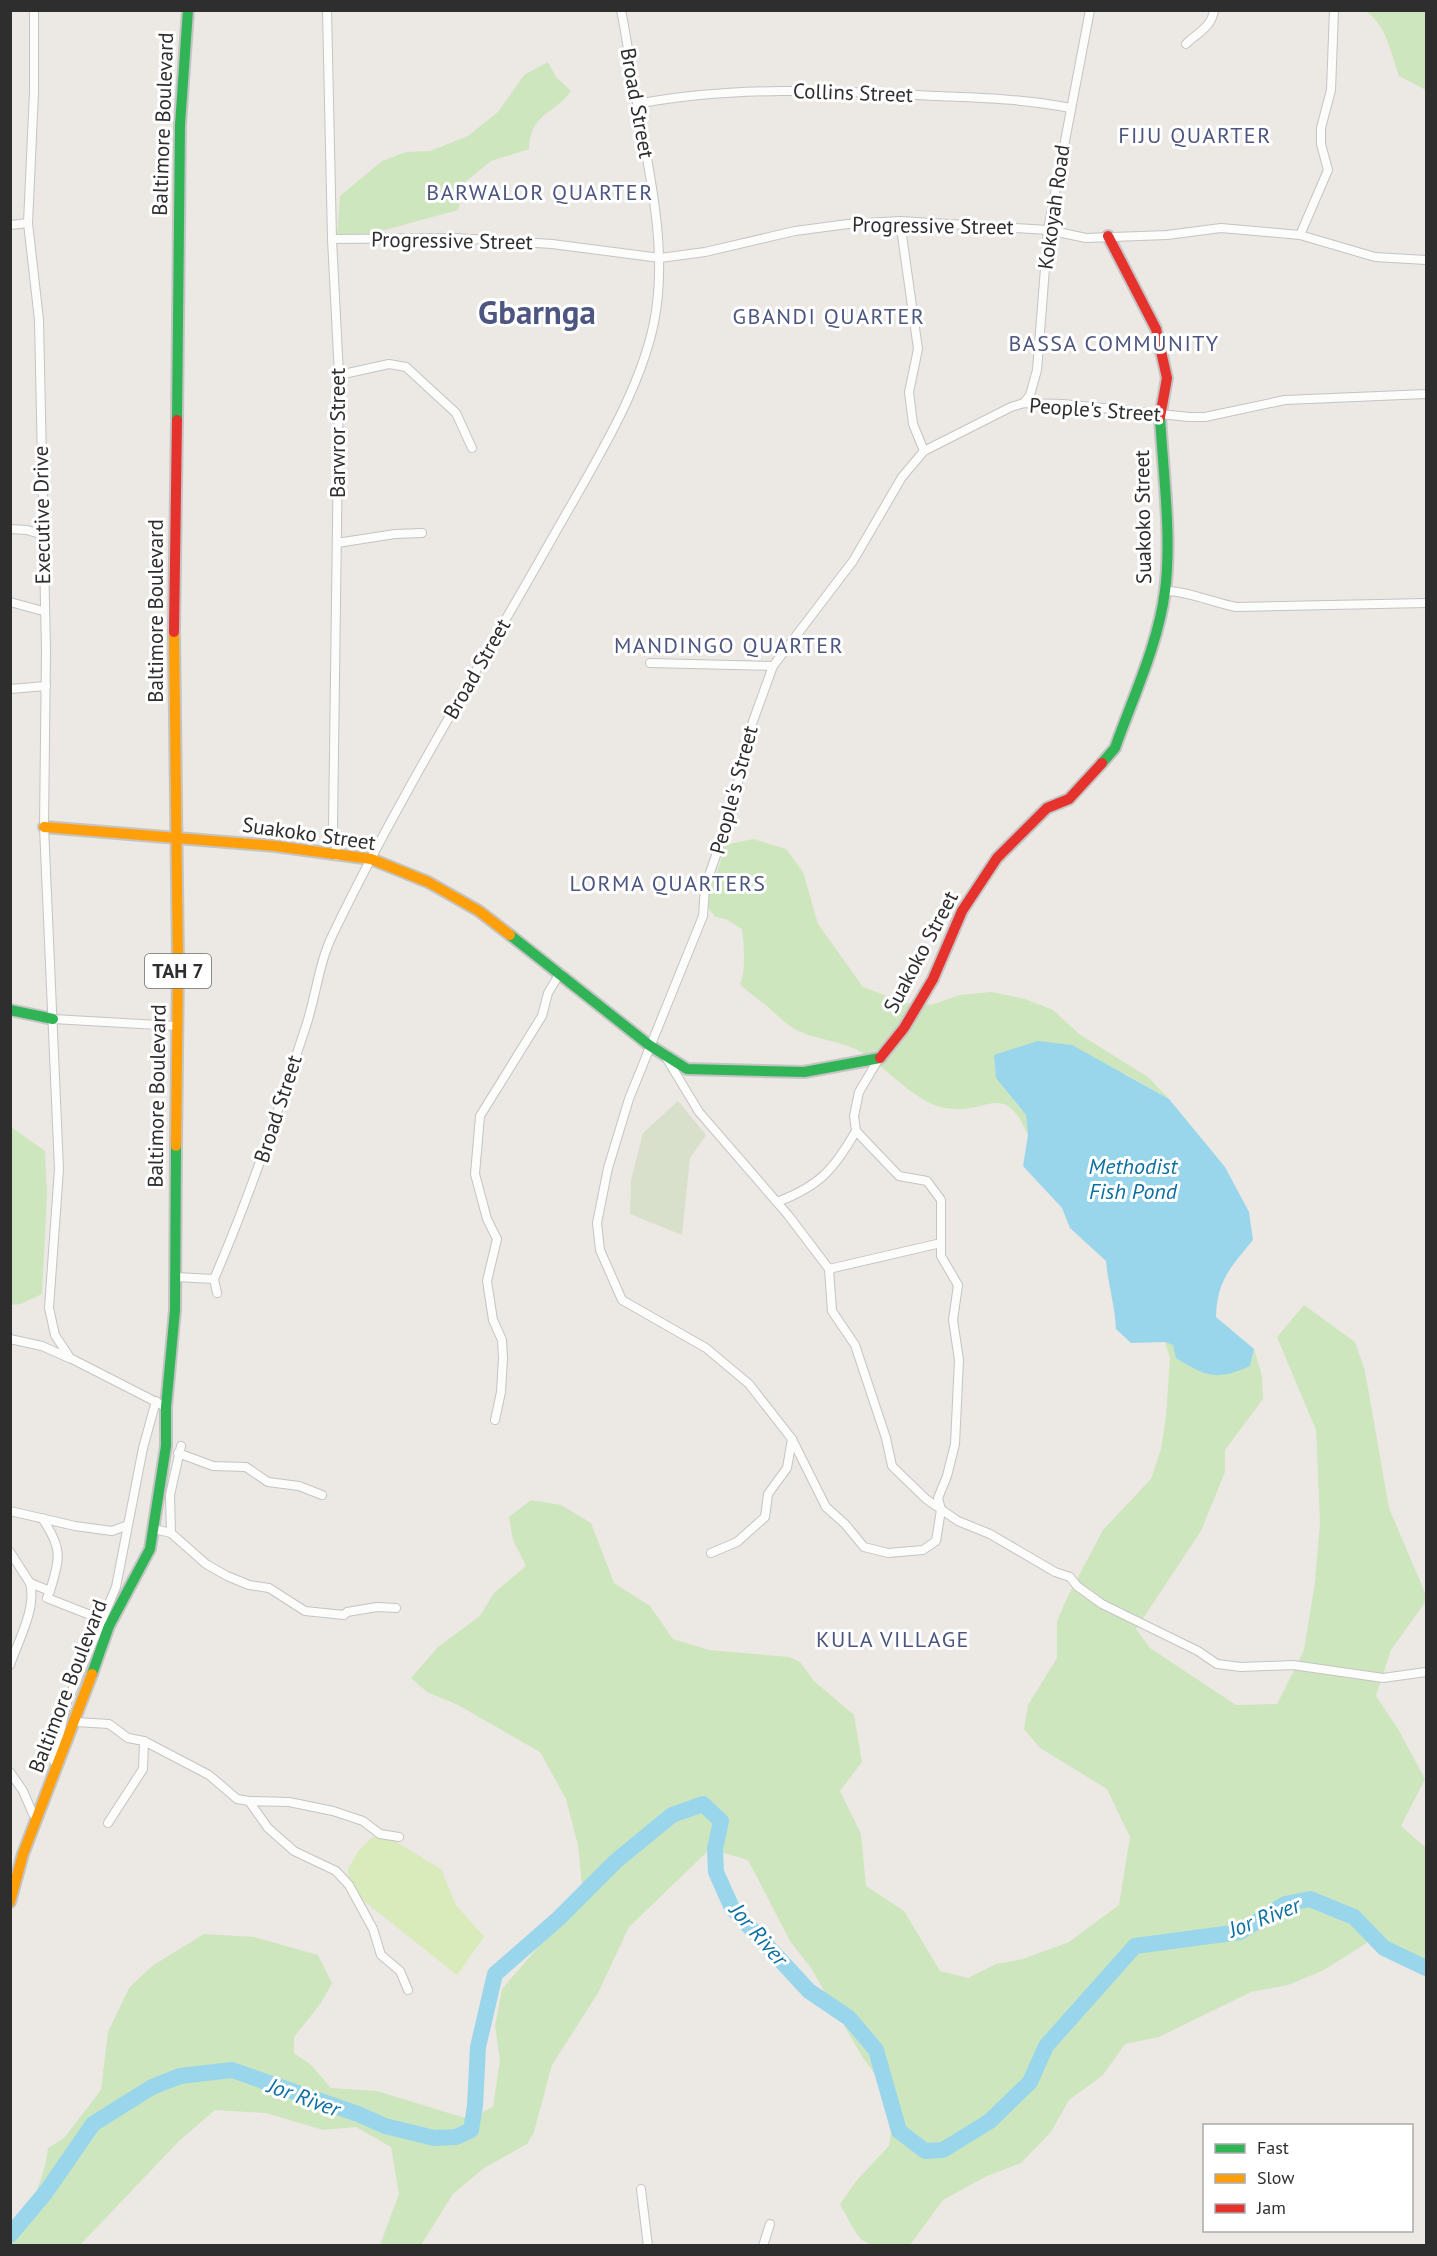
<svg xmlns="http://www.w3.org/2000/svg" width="1437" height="2256" font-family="'PT Sans',sans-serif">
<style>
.green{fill:#cee6be}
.cemetery{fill:#d8e0cc}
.pitch{fill:#d9eabb}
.water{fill:#99d6ec}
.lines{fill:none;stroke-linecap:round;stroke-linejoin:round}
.river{stroke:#99d6ec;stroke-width:16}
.street-casing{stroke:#c5c4c5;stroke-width:10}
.fast-casing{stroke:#c5c4c5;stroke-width:14}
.slow-casing{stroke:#c5c4c5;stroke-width:14}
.jam-casing{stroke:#c5c4c5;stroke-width:14}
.street{stroke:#fcfcfb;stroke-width:8}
.fast{stroke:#30b455;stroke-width:10}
.slow{stroke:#ff9f0a;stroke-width:10}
.jam{stroke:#e5322d;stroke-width:10}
.labels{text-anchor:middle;stroke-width:6;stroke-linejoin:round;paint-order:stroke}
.shield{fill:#fff;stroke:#6d6d6d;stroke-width:1.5}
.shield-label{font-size:20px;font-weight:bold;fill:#2e2e2e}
.street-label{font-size:21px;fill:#2e2e2e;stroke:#fff}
.neighbourhood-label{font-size:22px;letter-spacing:1.5px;fill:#4d5680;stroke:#fff}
.water-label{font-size:22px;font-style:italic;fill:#0d6fa3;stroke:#fff}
.town-label{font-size:33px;font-weight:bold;fill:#4d5680;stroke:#fff}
</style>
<rect width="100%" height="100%" fill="#ece8e4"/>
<!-- green -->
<g class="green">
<path d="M 1365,11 L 1426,11 L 1426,90 L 1399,76 C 1391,54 1386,23 1365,11 Z"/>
<path d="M 548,62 L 556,77 L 571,91 C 555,114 530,113 529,149 L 491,161 L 464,183 L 458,210 L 374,233 L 337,236 L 340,196 L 382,161 L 406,152 L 430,151 L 468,136 L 498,112 L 524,75 Z"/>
<path d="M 753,839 L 786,849 L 803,872 L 818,924 L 863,987 L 905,1003 L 931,1005 L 960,995 L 992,992 L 1025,999 L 1053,1010 L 1079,1034 L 1148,1077 L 1169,1099 L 1125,1074 L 1014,1101 L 1026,1115 L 1028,1135 C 1003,1078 987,1116 945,1108 C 915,1103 885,1065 857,1050 C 840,1041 819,1040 801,1032 C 787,1026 779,1017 768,1007 C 759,999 749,994 740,984 C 746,974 744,941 742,929 L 726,919 L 715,917 C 697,893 709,890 718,869 C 721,861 723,852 725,845 Z"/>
<polygon points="11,1127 45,1151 47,1195 42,1294 21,1304 11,1305"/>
<path d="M 1304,1305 L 1355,1342 L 1365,1371 L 1389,1508 L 1426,1595 L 1426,1601 L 1391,1650 L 1376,1696 L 1398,1729 L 1425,1779 L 1401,1826 L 1426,1848 L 1426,1968 L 1368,1942 L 1324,1970 L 1288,1985 L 1251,1992 L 1159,2037 L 1125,2044 L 1103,2075 L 1069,2100 L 1051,2132 L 1021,2163 L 987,2176 L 943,2200 L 910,2245 C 858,2245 865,2250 840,2204 L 857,2180 L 889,2146 L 894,2113 L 881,2082 L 863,2058 L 811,1968 L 790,1941 L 748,1860 L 710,1849 L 629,1927 L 598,1993 L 552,2065 L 534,2132 L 527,2144 L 484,2168 L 453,2194 L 421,2245 L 380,2245 L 399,2194 L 391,2147 L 356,2127 L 323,2130 L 266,2113 L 215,2110 L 179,2141 L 80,2245 L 11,2245 L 10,2226 L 19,2228 C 32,2203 45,2176 48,2148 L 64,2138 L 101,2090 L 108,2032 L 129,1988 L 152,1966 L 204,1934 L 254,1937 L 318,1955 L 332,1983 L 321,2003 L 294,2037 L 294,2053 L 311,2065 L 331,2088 L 377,2091 L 468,2119 L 493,2107 L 500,2060 L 495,2026 L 502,1989 L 583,1895 L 578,1845 L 566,1799 L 540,1752 L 458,1705 L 427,1692 L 411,1678 L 438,1647 L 480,1616 L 494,1593 L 526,1566 L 513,1540 L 509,1517 L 531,1500 L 561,1505 L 591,1523 L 614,1583 L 650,1606 L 673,1639 L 709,1650 L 789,1657 L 800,1662 L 814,1681 L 854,1715 L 862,1762 L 840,1791 L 861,1834 L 866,1886 L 904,1911 L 940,1971 L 968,1978 L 996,1964 L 1023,1959 L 1069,1942 L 1119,1905 L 1130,1837 L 1107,1789 L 1040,1748 L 1024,1729 L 1028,1705 L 1057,1658 L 1057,1621 L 1068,1596 L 1103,1530 L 1151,1479 L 1161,1449 L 1166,1416 L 1170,1358 L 1165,1342 L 1250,1366 L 1254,1349 L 1262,1376 L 1263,1399 L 1225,1450 L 1225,1472 L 1201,1531 L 1136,1629 L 1150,1648 L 1236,1705 L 1277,1704 L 1304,1650 L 1315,1582 L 1320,1523 L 1316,1430 L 1277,1337 Z"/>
</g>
<!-- cemetery -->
<polygon class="cemetery" points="678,1101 706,1135 690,1158 682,1235 630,1214 631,1180 643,1133"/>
<!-- pitch -->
<polygon class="pitch" points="373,1837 388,1837 441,1869 456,1905 484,1937 457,1975 364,1901 349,1885 348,1869 359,1850"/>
<!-- water -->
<path class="water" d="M 1038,1041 L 1072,1045 L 1169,1099 L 1225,1167 L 1249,1212 L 1253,1240 C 1231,1267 1217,1280 1216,1317 L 1254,1349 L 1250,1366 C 1216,1381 1207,1377 1176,1358 L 1173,1345 L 1165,1342 L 1131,1343 L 1116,1329 C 1115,1306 1108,1284 1106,1261 L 1070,1228 L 1062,1208 L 1023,1166 L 1028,1135 L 1026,1115 L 996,1078 L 994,1055 Z"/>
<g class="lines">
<!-- river -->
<polyline class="river" points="10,2235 46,2192 93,2124 152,2087 180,2076 232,2070 358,2114 385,2126 434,2138 456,2137 471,2130 475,2106 478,2047 495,1974 558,1919 616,1861 672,1815 703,1804 721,1821 715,1849 716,1872 732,1908 809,1991 849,2018 876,2050 899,2131 925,2151 943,2150 990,2121 1030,2082 1046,2046 1135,1946 1240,1932 1285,1904 1310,1899 1354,1917 1384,1948 1426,1968"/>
<defs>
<g id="street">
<polyline points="34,10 34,92 28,223 39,320 46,650 44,827 59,1169 49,1308 55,1335 70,1358 166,1407"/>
<polyline points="327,10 332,239 339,375 333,828 337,856"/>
<path d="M 1186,44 C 1197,33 1212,27 1214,10"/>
<path d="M 637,104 C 737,85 837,91 938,96 C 983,98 1025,99 1070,108"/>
<polyline points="900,221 918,349 909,392 913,424 924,451"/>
<polyline points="10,225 28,223"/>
<polyline points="1300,235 1328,170 1321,144 1321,128 1331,90 1334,10"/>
<polyline points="332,239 456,238 552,244 660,258 705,252 795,231 848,224 900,221 1048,230 1086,238 1167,235 1221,228 1300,235 1375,257 1426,260"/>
<polyline points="339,375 389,364 406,367 456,413 472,448"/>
<polyline points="1024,403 1030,395 1037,370 1048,230 1090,10"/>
<polyline points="10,529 27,530 43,535"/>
<polyline points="337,543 395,534 422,533"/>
<path d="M 1165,591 C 1184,590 1215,603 1236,607 L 1426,603"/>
<polyline points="10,602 43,611"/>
<polyline points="650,663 773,666"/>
<polyline points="10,689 46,686"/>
<polyline points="53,1019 176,1026"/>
<polyline points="667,1059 699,1112 788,1215 829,1269 832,1311 855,1345 886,1438 892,1466 926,1499 958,1521 990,1534 1055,1572 1070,1577 1077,1586 1102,1604 1198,1651 1217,1664 1241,1667 1293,1665 1383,1678 1426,1672"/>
<path d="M 777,1202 C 820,1186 834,1169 856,1131"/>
<polyline points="829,1269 941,1243"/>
<path d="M 175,1277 L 214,1279 C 250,1196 278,1111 306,1026 C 316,996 319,962 333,934 C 399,797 479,668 554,535 C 591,469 645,386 656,311 C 666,245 650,177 639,113 C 632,79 628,44 621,10"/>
<polyline points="214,1279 217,1293"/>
<polyline points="10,1339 42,1346 69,1358"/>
<polyline points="495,1420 501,1392 503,1358 502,1340 493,1320 487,1281 497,1239 487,1219 475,1174 480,1116 542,1016 548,993 560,973"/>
<polyline points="792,1439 826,1507 845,1524 864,1547 888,1553 923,1550 936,1541 941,1510 938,1498 947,1476 955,1444 959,1360 953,1320 958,1285 941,1256 941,1200 927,1181 899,1176 856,1131 854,1116 859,1092 878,1060"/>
<polyline points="178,1453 213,1466 246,1467 268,1482 299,1486 322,1495"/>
<polyline points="10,1511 75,1526 112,1531 128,1525"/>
<path d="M 42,1518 C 63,1549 60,1557 50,1591"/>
<polyline points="154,1529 171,1533 206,1564 227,1576 249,1585 269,1588 305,1611 344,1615 347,1612 377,1607 396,1608"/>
<polyline points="171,1533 170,1495 181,1446"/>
<polyline points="10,1552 30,1583"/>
<polyline points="711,1553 737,1542 765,1517 768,1494 787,1468 792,1439 749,1384 706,1348 622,1300 600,1250 597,1223 608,1168 629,1099 703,916 705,887 731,812 752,724 773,666 853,561 902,477 924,451 1011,407 1024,403 1063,404 1189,417 1205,417 1285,400 1426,394"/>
<path d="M 10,1665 C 18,1641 37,1608 30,1583 L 50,1591 L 47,1598 L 103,1620"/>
<polyline points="76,1722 109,1724 128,1738 144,1741 209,1775 237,1799 249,1801 268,1828 294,1851 336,1871 349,1885 373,1929 381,1955 400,1971 408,1990"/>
<polyline points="54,1761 66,1705 116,1587 143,1448 156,1401"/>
<polyline points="10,1772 23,1791 33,1814"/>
<polyline points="249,1801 289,1802 333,1811 363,1821 380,1834 399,1837"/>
<polyline points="108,1823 143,1769 144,1741"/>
<polyline points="641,2189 648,2246"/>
<polyline points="763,2246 770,2224"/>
</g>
<g id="fast">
<polyline points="177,420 180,125 188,10"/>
<path d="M 1102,763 L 1115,748 C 1133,697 1158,645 1165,591 C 1172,538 1163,471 1160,417"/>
<polyline points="510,935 649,1045 687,1069 804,1072 880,1058"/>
<polyline points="10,1010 53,1019"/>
<polyline points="92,1674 109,1626 150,1549 166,1446 166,1407 175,1310 176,1146"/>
</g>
<g id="slow">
<polyline points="174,632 178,966 176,1146"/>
<polyline points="44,827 275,846 371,859 428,882 479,911 510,935"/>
<polyline points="10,1902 23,1854 92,1674"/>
</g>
<g id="jam">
<polyline points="1108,236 1156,329 1167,378 1160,417"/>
<polyline points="174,632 177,420"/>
<polyline points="880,1058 904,1028 933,979 962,911 997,858 1047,808 1069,799 1102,763"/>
</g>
</defs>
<!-- street casing -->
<use href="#street" class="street-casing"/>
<!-- fast casing -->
<use href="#fast" class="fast-casing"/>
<!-- slow casing -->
<use href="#slow" class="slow-casing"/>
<!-- jam casing -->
<use href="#jam" class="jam-casing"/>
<!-- street -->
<use href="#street" class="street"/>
<!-- fast -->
<use href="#fast" class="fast"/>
<!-- slow -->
<use href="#slow" class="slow"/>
<!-- jam -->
<use href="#jam" class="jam"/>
</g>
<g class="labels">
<!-- shield labels -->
<rect class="shield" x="145" y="954" width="66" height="34" rx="4.5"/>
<g class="shield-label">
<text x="178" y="978">TAH 7</text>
</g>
<!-- street labels -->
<g class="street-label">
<text transform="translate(853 93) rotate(2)" y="7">Collins Street</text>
<text transform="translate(637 103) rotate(80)" y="7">Broad Street</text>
<text transform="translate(163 124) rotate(-88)" y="7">Baltimore Boulevard</text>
<text transform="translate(1054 207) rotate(-82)" y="7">Kokoyah Road</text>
<text transform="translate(933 226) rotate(1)" y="7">Progressive Street</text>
<text transform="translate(452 241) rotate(1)" y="7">Progressive Street</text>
<text transform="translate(1095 410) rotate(4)" y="7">People's Street</text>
<text transform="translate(338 433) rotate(-90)" y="7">Barwror Street</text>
<text transform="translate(42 515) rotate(-91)" y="7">Executive Drive</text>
<text transform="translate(1143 517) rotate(-91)" y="7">Suakoko Street</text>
<text transform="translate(156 611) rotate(-90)" y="7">Baltimore Boulevard</text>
<text transform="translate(477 669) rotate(-60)" y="7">Broad Street</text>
<text transform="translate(734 790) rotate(-75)" y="7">People's Street</text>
<text transform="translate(309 834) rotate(8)" y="7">Suakoko Street</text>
<text transform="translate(921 952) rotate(-62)" y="7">Suakoko Street</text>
<text transform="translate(157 1096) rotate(-89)" y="7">Baltimore Boulevard</text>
<text transform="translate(278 1109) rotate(-72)" y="7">Broad Street</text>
<text transform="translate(68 1686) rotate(-69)" y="7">Baltimore Boulevard</text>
</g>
<!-- neighbourhood labels -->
<g class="neighbourhood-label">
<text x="1195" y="143">FIJU QUARTER</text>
<text x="540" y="200">BARWALOR QUARTER</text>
<text x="829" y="324">GBANDI QUARTER</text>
<text x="1114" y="351">BASSA COMMUNITY</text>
<text x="729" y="653">MANDINGO QUARTER</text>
<text x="668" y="891">LORMA QUARTERS</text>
<text x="893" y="1647">KULA VILLAGE</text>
</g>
<!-- water labels -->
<g class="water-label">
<text x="1133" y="1174">Methodist<tspan x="1133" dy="25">Fish Pond</tspan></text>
<text transform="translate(1264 1917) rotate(-21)" y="8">Jor River</text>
<text transform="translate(759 1934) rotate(49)" y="8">Jor River</text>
<text transform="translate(304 2097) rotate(20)" y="8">Jor River</text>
</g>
<!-- town labels -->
<g class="town-label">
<text x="537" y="324">Gbarnga</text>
</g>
</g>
<!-- border -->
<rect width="1437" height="2256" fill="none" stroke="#2e2e2e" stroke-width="24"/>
<!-- legend -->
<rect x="1203" y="2124" width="210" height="108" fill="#ffffff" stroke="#ababab" stroke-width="1.5"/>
<rect x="1215" y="2144" width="30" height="9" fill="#30b455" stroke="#ababab" stroke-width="1.5"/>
<text x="1257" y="2154" font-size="18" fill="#2e2e2e">Fast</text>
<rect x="1215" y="2174" width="30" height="9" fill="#ff9f0a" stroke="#ababab" stroke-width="1.5"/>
<text x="1257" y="2184" font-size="18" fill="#2e2e2e">Slow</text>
<rect x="1215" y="2204" width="30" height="9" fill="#e5322d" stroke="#ababab" stroke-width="1.5"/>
<text x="1257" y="2214" font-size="18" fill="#2e2e2e">Jam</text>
</svg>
